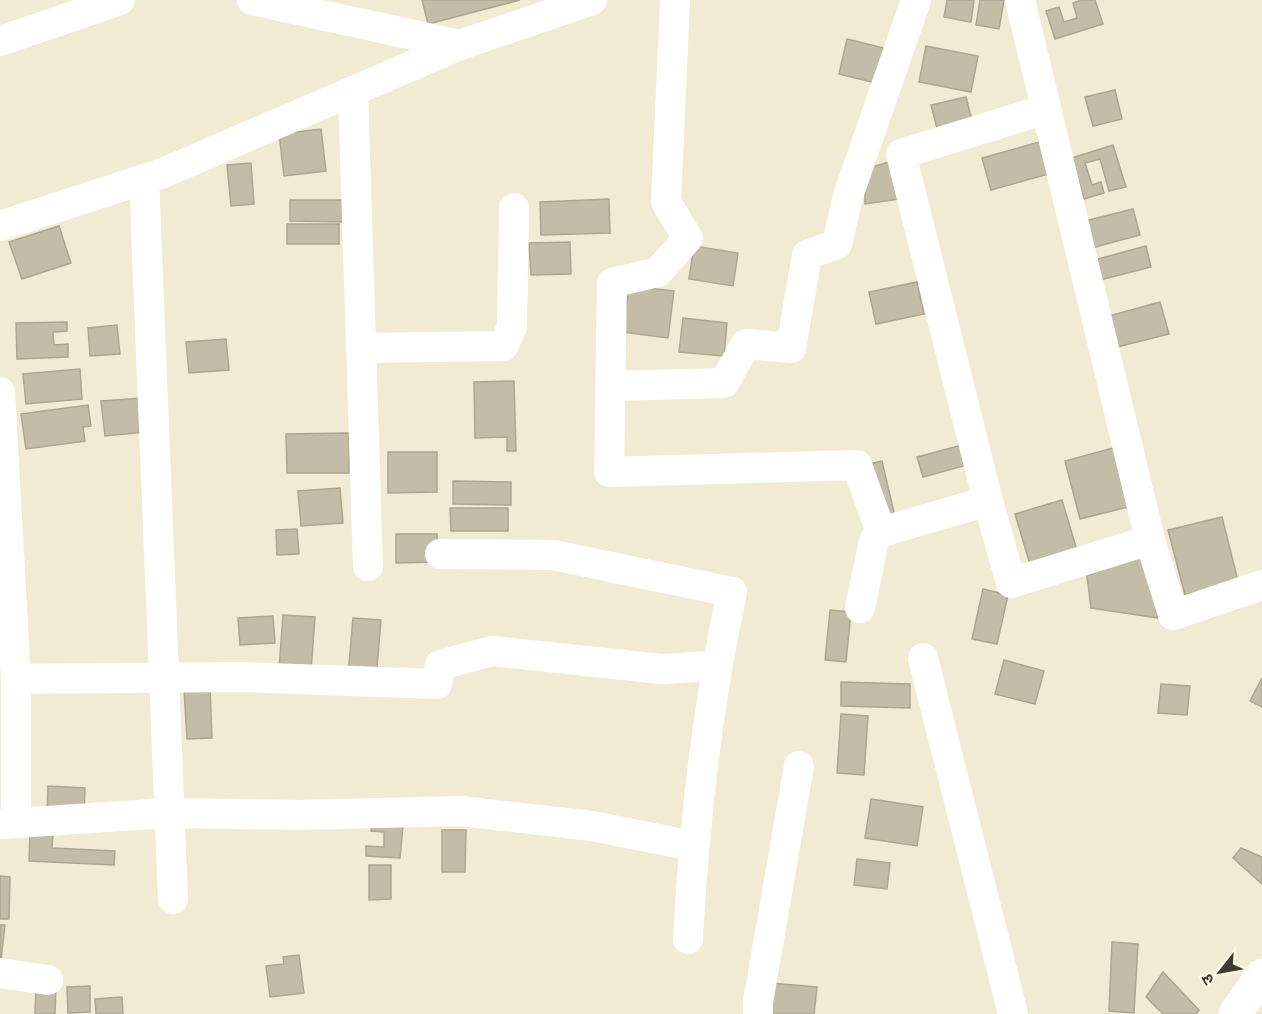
<svg xmlns="http://www.w3.org/2000/svg" width="1262" height="1014" font-family="'Fira Sans','Noto Sans Devanagari',sans-serif">
<style>
.building{fill:#c3bda7;stroke:#aca690;stroke-width:1.5}
.lines{fill:none;stroke-linecap:round;stroke-linejoin:round}
.minor{stroke:#fff;stroke-width:30}
.major{stroke:#fff;stroke-width:33}
</style>
<rect width="100%" height="100%" fill="#f2ebd4"/>
<!-- building -->
<g class="building">
<polygon points="422,0 520,0 428,24"/>
<polygon points="947,0 974,0 971,22 944,17"/>
<polygon points="980,0 1004,0 999,29 976,25"/>
<polygon points="1081,0 1095,0 1103,24 1055,39 1046,11 1059,7 1064,22 1077,18 1073,3"/>
<polygon points="847,39 892,50 884,85 839,74"/>
<polygon points="926,46 978,56 971,92 919,82"/>
<polygon points="1115,90 1122,119 1093,126 1085,97"/>
<polygon points="966,97 974,128 939,136 931,105"/>
<polygon points="321,129 326,171 284,176 279,134"/>
<polygon points="1047,140 1056,172 991,190 982,158"/>
<polygon points="1113,145 1126,187 1109,191 1100,159 1085,163 1092,185 1101,182 1104,193 1084,199 1072,158"/>
<polygon points="899,159 906,198 865,204 865,169"/>
<polygon points="251,163 254,204 231,206 227,165"/>
<polygon points="609,199 610,233 541,235 540,202"/>
<polygon points="290,200 345,200 345,222 290,221"/>
<polygon points="1133,209 1140,235 1084,250 1077,223"/>
<rect x="287" y="224" width="52" height="20"/>
<polygon points="59,226 71,263 22,279 9,242"/>
<polygon points="570,242 571,274 531,275 529,243"/>
<polygon points="694,246 738,253 733,286 689,279"/>
<polygon points="1146,246 1151,267 1100,280 1094,260"/>
<polygon points="917,282 924,314 876,324 869,292"/>
<polygon points="629,286 674,291 668,338 623,332"/>
<polygon points="1160,302 1169,334 1117,347 1109,316"/>
<polygon points="683,318 727,323 724,356 679,352"/>
<polygon points="67,322 67,331 53,332 54,345 68,344 68,357 17,359 16,323"/>
<polygon points="117,325 120,354 90,356 88,328"/>
<polygon points="226,339 229,370 189,373 186,342"/>
<polygon points="80,369 82,399 26,404 23,374"/>
<polygon points="514,381 516,451 507,451 507,437 475,438 474,382"/>
<polygon points="143,398 146,432 105,436 101,401"/>
<polygon points="88,405 91,426 83,427 85,441 26,449 21,414"/>
<polygon points="349,433 349,473 287,473 286,434"/>
<polygon points="962,445 967,465 923,477 917,457"/>
<polygon points="1117,447 1132,506 1080,519 1065,461"/>
<polygon points="388,452 437,452 437,492 388,493"/>
<polygon points="882,461 896,521 880,525 865,465"/>
<polygon points="453,481 511,482 511,505 453,504"/>
<polygon points="340,488 343,523 301,526 298,491"/>
<polygon points="1062,500 1079,557 1032,571 1015,514"/>
<polygon points="450,508 508,508 508,531 451,531"/>
<polygon points="1222,517 1238,581 1185,595 1168,530"/>
<polygon points="297,529 299,554 277,555 276,530"/>
<polygon points="396,534 437,534 438,562 396,563"/>
<polygon points="1141,553 1158,618 1091,608 1087,576"/>
<polygon points="983,589 1008,595 997,644 972,639"/>
<polygon points="830,610 851,612 846,662 825,660"/>
<polygon points="283,615 315,617 311,671 279,669"/>
<polygon points="273,616 275,643 240,645 238,618"/>
<polygon points="353,618 381,620 376,679 348,676"/>
<polygon points="1004,660 1044,671 1035,704 995,694"/>
<polygon points="1262,678 1262,707 1250,701"/>
<polygon points="841,682 910,684 910,708 841,706"/>
<polygon points="1161,684 1190,686 1187,715 1158,713"/>
<polygon points="210,687 212,738 187,739 184,688"/>
<polygon points="841,714 868,716 864,775 837,773"/>
<polygon points="48,786 85,788 84,815 47,813"/>
<polygon points="871,799 923,807 917,846 865,838"/>
<polygon points="372,813 404,816 400,858 366,856 366,846 384,847 384,832 371,831"/>
<polygon points="442,830 466,830 465,872 442,872"/>
<polygon points="30,833 53,833 52,848 115,851 114,865 29,861"/>
<polygon points="1241,848 1262,857 1262,884 1233,858"/>
<polygon points="857,859 890,863 887,889 854,885"/>
<polygon points="369,865 391,865 391,899 369,900"/>
<polygon points="0,876 10,877 9,919 0,919"/>
<polygon points="0,925 5,925 0,968"/>
<polygon points="1112,942 1138,944 1134,1013 1109,1011"/>
<polygon points="299,955 304,993 270,997 266,966 284,964 283,957"/>
<polygon points="1163,972 1199,1010 1196,1014 1163,1014 1146,997"/>
<polygon points="770,983 817,987 814,1014 767,1014"/>
<polygon points="36,985 56,986 55,1014 35,1014"/>
<polygon points="90,986 90,1012 68,1013 67,987"/>
<polygon points="122,997 123,1014 96,1014 95,999"/>
</g>
<g class="lines">
<!-- minor -->
<g class="minor">
<polyline points="252,0 460,45 592,0"/>
<polyline points="675,0 666,202 688,238 658,272 612,283 609,472 857,465 881,532"/>
<polyline points="1020,0 1150,540 1173,615 1262,585"/>
<polyline points="0,41 120,0"/>
<polyline points="353,91 368,566"/>
<polyline points="1046,109 901,154 988,501 1011,583 1150,540"/>
<polyline points="144,179 173,899"/>
<polyline points="0,226 163,173 460,45"/>
<polyline points="361,348 503,346 512,327 514,208"/>
<polyline points="611,386 724,383 746,344 791,348 807,255 837,244 848,196 916,0"/>
<polyline points="0,392 16,679"/>
<path d="M 440,554 L 553,555 L 732,592 C 707,707 694,823 688,939"/>
<polyline points="860,608 874,541 881,532 988,501"/>
<polyline points="923,658 1013,1014"/>
<polyline points="16,823 167,813 298,815 461,811 592,826 693,846"/>
<polyline points="0,824 16,823 16,679 239,677 437,684 440,665 492,651 661,669 716,666"/>
<polyline points="0,973 48,980"/>
<polyline points="758,1014 758,1002 799,766"/>
</g>
<!-- major -->
<polyline class="major" points="1235,1014 1262,975"/>
</g>
<!-- north arrow -->
<g transform="translate(1220 972) rotate(239)" stroke="#fef8e6" stroke-width="4.5" paint-order="stroke">
<path d="M0-4.5L10 22L0 15L-10 22Z" fill="#3d3a31"/>
<text y="-9" font-size="16" font-weight="bold" text-anchor="middle" fill="#3d3a31">उ</text>
</g>
</svg>
